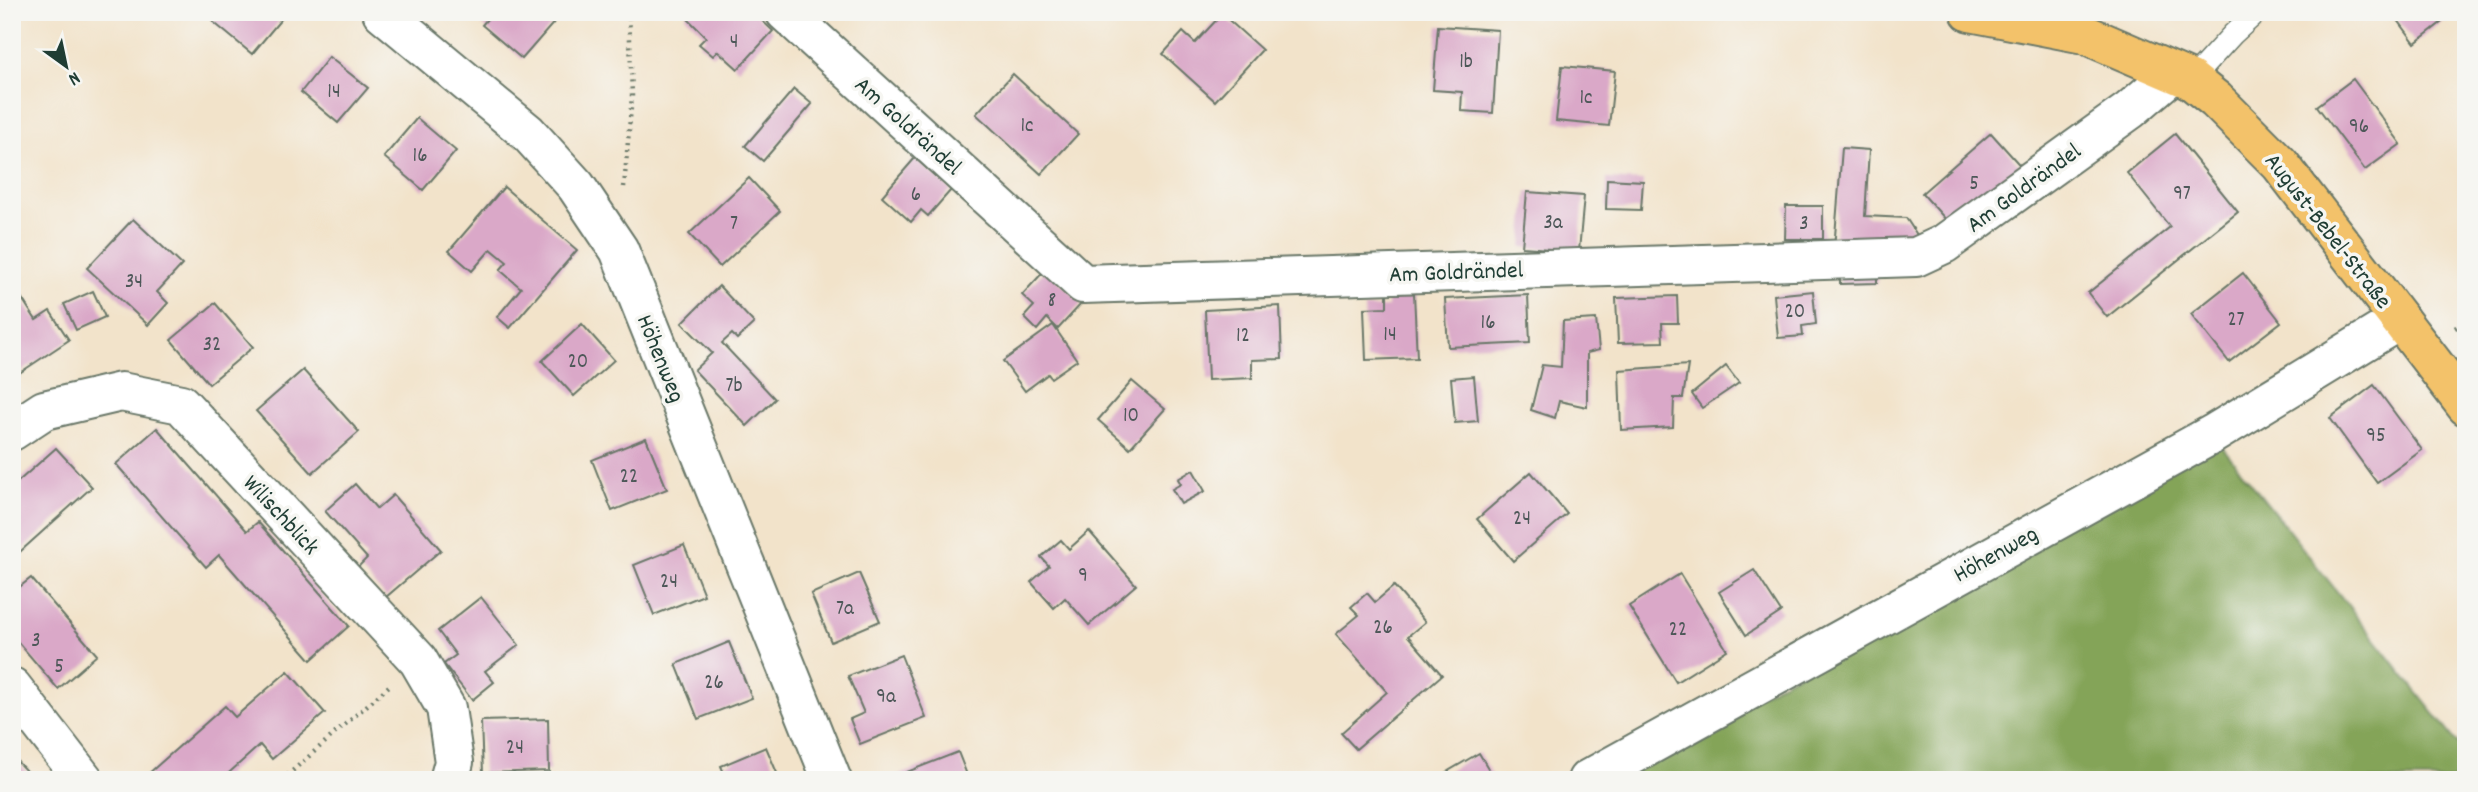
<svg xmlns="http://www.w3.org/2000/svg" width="2478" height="792" font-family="Dekko,sans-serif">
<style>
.forest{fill:#84a458;stroke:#527046;stroke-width:2}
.building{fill:#daa8c8}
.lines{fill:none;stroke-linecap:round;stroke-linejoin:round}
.lane-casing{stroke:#697768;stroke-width:24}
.street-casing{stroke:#697768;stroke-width:42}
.primary-casing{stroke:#697768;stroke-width:42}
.path{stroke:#697768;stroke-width:4.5;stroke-dasharray:2 5;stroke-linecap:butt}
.lane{stroke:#fff;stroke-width:21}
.street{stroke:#fff;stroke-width:38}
.primary{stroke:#f3c26a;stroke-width:38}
.labels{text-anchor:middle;stroke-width:7;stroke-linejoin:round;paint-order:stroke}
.number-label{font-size:21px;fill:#4e5859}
.street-label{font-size:24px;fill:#1f3d34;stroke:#f6f6f2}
</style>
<rect width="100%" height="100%" fill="#f6f6f2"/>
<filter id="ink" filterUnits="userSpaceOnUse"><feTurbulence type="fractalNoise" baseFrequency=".0143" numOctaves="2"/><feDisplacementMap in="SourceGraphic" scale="14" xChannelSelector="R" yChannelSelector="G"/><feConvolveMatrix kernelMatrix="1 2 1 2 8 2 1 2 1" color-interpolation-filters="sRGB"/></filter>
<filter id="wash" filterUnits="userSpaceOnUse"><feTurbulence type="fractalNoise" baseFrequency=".00686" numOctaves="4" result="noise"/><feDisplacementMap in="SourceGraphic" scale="28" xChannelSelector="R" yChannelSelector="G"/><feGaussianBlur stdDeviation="1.57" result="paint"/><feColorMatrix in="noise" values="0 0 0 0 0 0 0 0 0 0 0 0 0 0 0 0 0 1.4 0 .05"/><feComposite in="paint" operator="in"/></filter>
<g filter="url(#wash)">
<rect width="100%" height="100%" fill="#f2e3ca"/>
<!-- forest -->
<polygon class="forest" points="2216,439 2466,754 2466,780 1609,780"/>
<g id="blocks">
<!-- building -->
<g class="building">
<polygon points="220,12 275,12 282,18 252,54 212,21"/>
<polygon points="493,12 563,12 522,59 482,25"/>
<polygon points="689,12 753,12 773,31 738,69 718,51 713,56 699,44 706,37 685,16"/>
<polygon points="2392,12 2434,12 2442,22 2415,43"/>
<polygon points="1222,14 1262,50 1215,101 1163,54 1183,32 1195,43"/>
<polygon points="1438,26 1498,30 1493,113 1461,111 1462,92 1433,90"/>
<polygon points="329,57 368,88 338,123 301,92"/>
<polygon points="1562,66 1615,71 1609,126 1556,121"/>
<polygon points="1013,74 1078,134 1041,174 976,114"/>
<polygon points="2353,79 2401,144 2365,170 2317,106"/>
<polygon points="794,89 812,104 763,161 745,146"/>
<polygon points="417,118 456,151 423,190 384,157"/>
<polygon points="1991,133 2025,171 1956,231 1922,193"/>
<polygon points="2175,134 2238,212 2107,317 2088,293 2170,227 2127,173"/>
<polygon points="1842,148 1869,150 1865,216 1906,218 1923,244 1834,249"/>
<polygon points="915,158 951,190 928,216 921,210 911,222 882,196"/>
<polygon points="749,178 780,211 720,267 689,234"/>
<polygon points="1607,179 1643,181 1641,210 1606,209"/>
<polygon points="504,187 577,250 510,328 497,317 521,288 500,270 507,262 491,249 472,271 449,251"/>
<polygon points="1527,192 1584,196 1579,251 1522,247"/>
<polygon points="1786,206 1823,206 1823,239 1785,239"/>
<polygon points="133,219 182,265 157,292 168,303 148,325 87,268"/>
<polygon points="1877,264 1877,283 1840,284 1840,265"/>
<polygon points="1046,269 1082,303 1058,329 1047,318 1037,330 1024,317 1034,306 1022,295"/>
<polygon points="2243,273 2281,322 2229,362 2191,314"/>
<polygon points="719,286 754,323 737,339 732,334 722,343 775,399 747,426 694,370 712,353 682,323"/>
<polygon points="93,291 105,317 76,330 64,304"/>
<polygon points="1813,291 1816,324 1802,326 1803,336 1778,338 1774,295"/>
<polygon points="1414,293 1417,358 1366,360 1364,308 1387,307 1387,294"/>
<polygon points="1528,295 1530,343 1448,347 1445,299"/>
<polygon points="1677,296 1678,323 1662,323 1663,342 1618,343 1616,298"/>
<polygon points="21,297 36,320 50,311 69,340 12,378 12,303"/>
<polygon points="215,303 253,347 209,384 171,340"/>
<polygon points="1280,306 1282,359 1252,360 1252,378 1208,380 1205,310"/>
<polygon points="1596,319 1599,350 1587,353 1587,407 1559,401 1555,418 1531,410 1542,365 1561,367 1563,321"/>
<polygon points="582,324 614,360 574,396 542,361"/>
<polygon points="1053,325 1077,360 1051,378 1048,374 1025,391 1003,361"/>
<polygon points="1688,365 1683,398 1674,398 1673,427 1621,430 1619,370"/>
<polygon points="1726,366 1739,383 1702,408 1692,394"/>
<polygon points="303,370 359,432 312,473 256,411"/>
<polygon points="1474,376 1478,421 1455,423 1451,378"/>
<polygon points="1132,381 1165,409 1130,448 1098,420"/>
<polygon points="2374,385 2422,450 2377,483 2330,418"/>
<polygon points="157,428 247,531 258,522 349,626 311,660 219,555 206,567 116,464"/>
<polygon points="646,438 667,489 612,511 592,460"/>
<polygon points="56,448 92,487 12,559 12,487"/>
<polygon points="1193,470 1205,491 1181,504 1172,489 1181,484 1178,479"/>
<polygon points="1531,472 1567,514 1513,561 1477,519"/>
<polygon points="355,484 377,509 393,495 441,550 386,597 358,567 367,558 325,511"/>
<polygon points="1089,531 1136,585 1089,625 1065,598 1054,608 1031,582 1049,566 1041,557 1061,540 1069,549"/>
<polygon points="684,545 704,595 654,615 634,565"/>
<polygon points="1754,570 1781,612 1746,635 1719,592"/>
<polygon points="859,573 880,621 831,642 811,594"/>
<polygon points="1680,574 1727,650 1676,682 1629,606"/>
<polygon points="31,578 97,655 58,689 12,635 12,593"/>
<polygon points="1394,586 1425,622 1408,636 1442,675 1356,749 1341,733 1387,692 1336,634 1359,615 1351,607 1367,593 1375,602"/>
<polygon points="481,597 519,645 485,671 494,682 472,700 444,664 456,655 438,631"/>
<polygon points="729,642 752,698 698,719 676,664"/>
<polygon points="901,655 926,718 860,744 850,719 864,713 848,676"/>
<polygon points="288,671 325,713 272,759 260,745 221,780 153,780 148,774 225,706 235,717"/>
<polygon points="548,719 549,771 483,773 481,721"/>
<polygon points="766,747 780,780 727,780 721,766"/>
<polygon points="958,752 969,780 895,780 894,777"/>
<polygon points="1479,753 1495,780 1433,780"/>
<polygon points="12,756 27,772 18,780 12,780"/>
</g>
</g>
</g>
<g filter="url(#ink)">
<use href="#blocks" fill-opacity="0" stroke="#697768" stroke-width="2"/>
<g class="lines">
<defs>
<polyline id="lane" points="2191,80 2233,34 2257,12"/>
<g id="street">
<polyline points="382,12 528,133 576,186 619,250 832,780"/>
<polyline points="785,12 1083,284 1916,257 1944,244 2130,110 2173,73"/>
<polyline points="12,431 44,410 121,392 181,404 418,660 446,708 454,762 449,780"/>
<polyline points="12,687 84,780"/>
<polyline points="1587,780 2213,434 2400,320"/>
</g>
<polyline id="primary" points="1970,12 2084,34 2191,80 2216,100 2280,164 2466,406"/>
</defs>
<!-- lane casing -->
<use href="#lane" class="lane-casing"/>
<!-- street casing -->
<use href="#street" class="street-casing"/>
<!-- primary casing -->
<use href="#primary" class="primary-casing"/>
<!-- path -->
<g class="path">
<polyline points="624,187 632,96 629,12"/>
<polyline points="2455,328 2466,321"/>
<polyline points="282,780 389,686"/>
</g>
<!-- lane -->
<use href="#lane" class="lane"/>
<!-- street -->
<use href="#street" class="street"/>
<!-- primary -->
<use href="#primary" class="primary"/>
</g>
</g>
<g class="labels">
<!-- number labels -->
<g class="number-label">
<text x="734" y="47">4</text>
<text x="1466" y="67">1b</text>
<text x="334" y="97">14</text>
<text x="1586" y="103">1c</text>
<text x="1027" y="131">1c</text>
<text x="2359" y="132">96</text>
<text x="420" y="161">16</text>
<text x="1974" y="189">5</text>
<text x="2182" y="199">97</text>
<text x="916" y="200">6</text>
<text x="1553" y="228">3a</text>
<text x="734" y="229">7</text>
<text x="1804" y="229">3</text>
<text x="134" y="287">34</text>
<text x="1052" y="306">8</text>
<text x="1795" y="317">20</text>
<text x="2236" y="325">27</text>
<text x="1488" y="328">16</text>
<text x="1390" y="340">14</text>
<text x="1243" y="341">12</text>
<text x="212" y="350">32</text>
<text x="578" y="367">20</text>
<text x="734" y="391">7b</text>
<text x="1131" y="421">10</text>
<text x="2376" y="441">95</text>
<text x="629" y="482">22</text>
<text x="1522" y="524">24</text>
<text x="1083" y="581">9</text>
<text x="669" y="587">24</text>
<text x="845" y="614">7a</text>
<text x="1383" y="633">26</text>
<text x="1678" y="635">22</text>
<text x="36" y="646">3</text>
<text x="59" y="672">5</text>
<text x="714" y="688">26</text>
<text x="886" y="702">9a</text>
<text x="515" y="753">24</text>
</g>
<!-- street labels -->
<g class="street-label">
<text transform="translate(909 125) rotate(42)" y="8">Am Goldrändel</text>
<text transform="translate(2023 187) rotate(-36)" y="8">Am Goldrändel</text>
<text transform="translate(2329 230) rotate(52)" y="8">August-Bebel-Straße</text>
<text transform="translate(1456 271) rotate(-2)" y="8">Am Goldrändel</text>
<text transform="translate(662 358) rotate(68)" y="8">Höhenweg</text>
<text transform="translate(282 514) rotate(47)" y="8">Wilischblick</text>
<text transform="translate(1995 553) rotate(-29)" y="8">Höhenweg</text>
</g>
</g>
<!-- margin -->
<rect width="2478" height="792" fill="none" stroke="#f6f6f2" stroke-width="42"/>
<!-- north arrow -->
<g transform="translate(66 66) rotate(147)" stroke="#f6f6f2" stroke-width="5" paint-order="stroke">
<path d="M0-5L12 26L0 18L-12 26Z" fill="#1f3d34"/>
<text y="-10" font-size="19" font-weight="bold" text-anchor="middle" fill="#1f3d34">N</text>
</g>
</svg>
